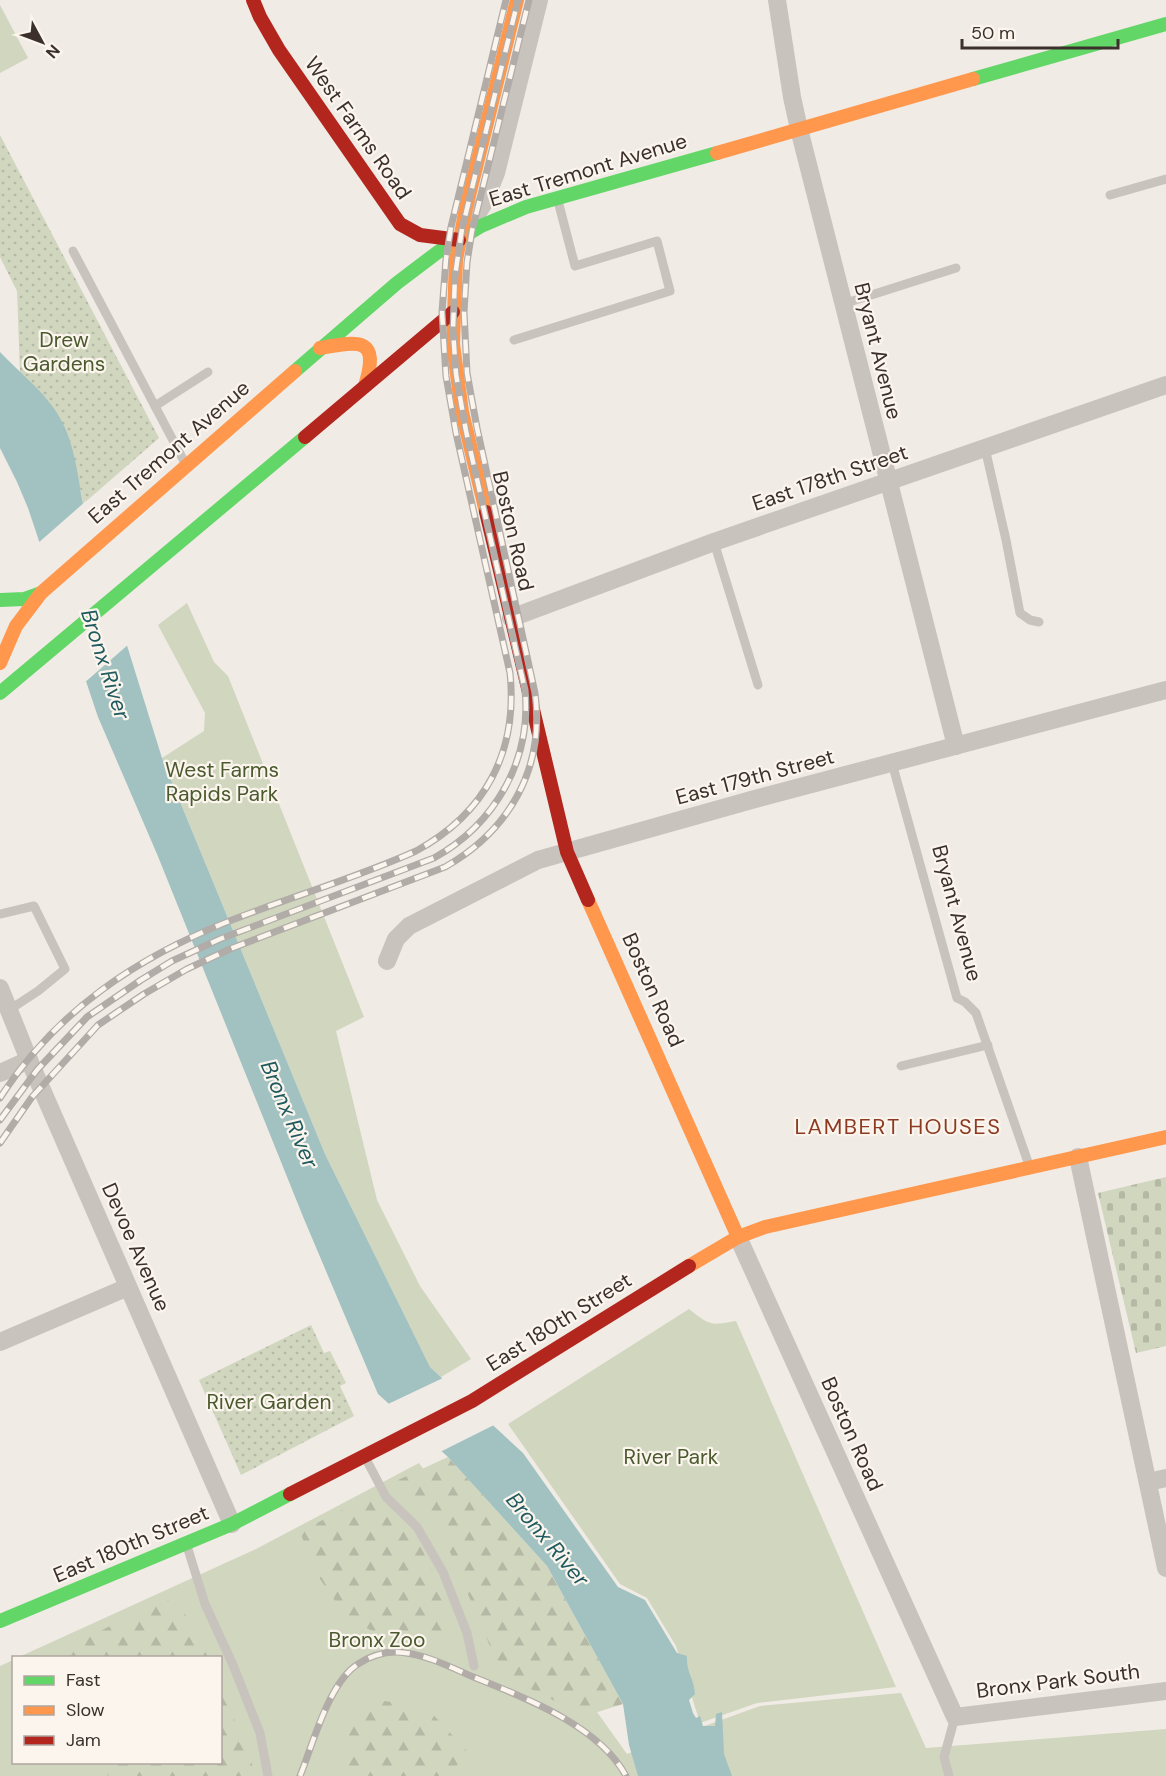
<svg xmlns="http://www.w3.org/2000/svg" width="1166" height="1776" font-family="'DM Sans',sans-serif">
<style>
.green{fill:#d1d6bf}
.forest{fill:url(#forest-firs)}
.cemetery{fill:url(#cemetery-stones)}
.garden{fill:url(#garden-dots)}
.water{fill:#a1c2c1}
.pier{fill:#f0ebe5}
.lines{fill:none;stroke-linecap:round;stroke-linejoin:round}
.lane{stroke:#c9c3be;stroke-width:9}
.street{stroke:#c9c3be;stroke-width:18}
.fast{stroke:#63d668;stroke-width:14}
.slow{stroke:#ff974d;stroke-width:14}
.jam{stroke:#b3261e;stroke-width:14}
.rail-casing{stroke:#b1aca8;stroke-width:7}
.rail{stroke:#fbf5ee;stroke-width:4.5;stroke-dasharray:14;stroke-linecap:butt}
.labels{text-anchor:middle;stroke-width:4.5;stroke-linejoin:round;paint-order:stroke}
.street-label{font-size:21px;fill:#3b302b;stroke:#fbf5ee}
.park-label{font-size:21px;fill:#4a5a2e;stroke:#fbf5ee}
.water-label{font-size:22px;font-style:italic;fill:#1f5a5e;stroke:#fbf5ee}
.neighbourhood-label{font-size:22px;letter-spacing:1.5px;fill:#8c3b22;stroke:#fbf5ee}
</style>
<defs>
<pattern id="forest-firs" width="22" height="20" patternUnits="userSpaceOnUse" patternTransform="scale(1.5)"><rect width="22" height="20" fill="#d1d6bf"/><path d="M5 1l3.5 6h-7zM16 11l3.5 6h-7z" fill="#b4b8a4"/></pattern>
<pattern id="cemetery-stones" width="16" height="16" patternUnits="userSpaceOnUse" patternTransform="scale(1.5)"><rect width="16" height="16" fill="#d1d6bf"/><path d="M2 7V4a2 2 0 0 1 4 0v3zM10 15v-3a2 2 0 0 1 4 0v3z" fill="#b4b8a4"/></pattern>
<pattern id="garden-dots" width="8" height="8" patternUnits="userSpaceOnUse" patternTransform="scale(1.5)"><rect width="8" height="8" fill="#d1d6bf"/><path d="M2 2h.1M6 6h.1" fill="none" stroke="#b4b8a4" stroke-width="1.8" stroke-linecap="round"/></pattern>
</defs>
<rect width="100%" height="100%" fill="#f0ebe5"/>
<!-- green -->
<g class="green">
<polygon points="0,5 28,58 0,73"/>
<polygon points="187,603 214,662 228,676 364,1017 336,1031 377,1200 420,1286 471,1359 441,1377 430,1367 325,1154 162,758 204,731 205,713 158,625"/>
<path d="M 689,1309 C 709,1325 710,1326 736,1321 L 896,1687 L 757,1703 L 700,1723 L 676,1646 L 647,1598 L 620,1584 L 508,1424 Z"/>
<polygon points="419,1463 627,1754 760,1706 901,1693 926,1748 1166,1729 1166,1776 0,1776 0,1666 13,1660 14,1762 220,1762 220,1658 19,1657 256,1549"/>
</g>
<!-- forest -->
<g class="forest">
<polygon points="448,1457 547,1566 623,1704 585,1716 493,1670 490,1646 445,1540 418,1511 398,1480"/>
<polygon points="374,1493 419,1543 436,1578 451,1624 447,1641 419,1640 376,1633 346,1617 318,1576 300,1532"/>
<polygon points="164,1598 181,1607 208,1657 62,1657 62,1651"/>
<polygon points="221,1685 255,1772 253,1776 108,1776 106,1763 220,1762"/>
<polygon points="363,1698 426,1707 466,1750 451,1776 342,1776 340,1759"/>
</g>
<!-- cemetery -->
<polygon class="cemetery" points="1166,1177 1166,1346 1136,1353 1098,1193"/>
<!-- garden -->
<g class="garden">
<polygon points="0,135 159,438 83,504 81,491 43,396 20,373 17,291 0,257"/>
<polygon points="311,1325 324,1353 330,1351 346,1383 340,1386 354,1416 241,1475 199,1380"/>
</g>
<!-- water -->
<path class="water" d="M 0,352 C 18,371 40,388 55,410 C 74,437 77,472 83,504 L 162,758 L 325,1154 L 430,1367 L 523,1453 L 618,1587 L 645,1600 L 677,1653 L 687,1656 C 686,1673 694,1678 695,1694 L 689,1700 L 693,1713 L 696,1718 L 700,1716 L 703,1726 L 715,1726 L 716,1714 L 722,1712 L 724,1754 L 732,1776 L 638,1776 L 629,1745 L 623,1704 L 547,1566 L 448,1457 L 378,1394 L 304,1219 L 157,854 L 98,717 L 28,508 L 17,482 L 0,448 Z"/>
<!-- pier -->
<g class="pier">
<polygon points="86,501 129,644 83,684 37,544"/>
<polygon points="445,1377 496,1424 438,1453 386,1405"/>
</g>
<g class="lines">
<!-- lane -->
<g class="lane">
<polyline points="1110,195 1166,179"/>
<polyline points="73,251 185,463"/>
<polyline points="843,304 956,268"/>
<polyline points="514,340 670,291 657,241 575,266 558,201"/>
<polyline points="155,406 208,372"/>
<polyline points="985,448 1006,540 1020,613 1030,620 1039,622"/>
<polyline points="714,542 758,685"/>
<polyline points="892,763 957,998 965,1002 976,1013 1029,1165"/>
<polyline points="0,914 34,906 65,969 38,991 9,1010"/>
<polyline points="901,1066 988,1045"/>
<polyline points="366,1459 386,1497 417,1527 443,1572 467,1633 474,1666"/>
<polyline points="187,1546 205,1604 233,1665 260,1733 268,1776"/>
<polyline points="949,1776 944,1757 955,1717"/>
</g>
<!-- street -->
<g class="street">
<polyline points="777,0 792,97 799,129 956,746"/>
<polyline points="466,231 484,203 496,173 539,0"/>
<polyline points="511,618 714,542 1166,385"/>
<polyline points="387,961 396,939 409,926 538,860 755,799 1166,690"/>
<polyline points="0,988 29,1060 232,1524"/>
<polyline points="0,1073 29,1060"/>
<polyline points="1078,1157 1166,1568"/>
<polyline points="738,1237 955,1717 1166,1691"/>
<polyline points="0,1342 128,1287"/>
<polyline points="1148,1482 1166,1478"/>
</g>
<!-- fast -->
<g class="fast">
<polyline points="973,79 1166,24"/>
<polyline points="295,371 397,283 438,252 481,226 526,207 717,153"/>
<polyline points="0,600 24,599 41,593"/>
<polyline points="0,693 305,437"/>
<polyline points="0,1621 232,1524 290,1494"/>
</g>
<!-- slow -->
<g class="slow">
<polyline points="717,153 973,79"/>
<path d="M 320,348 C 360,341 380,337 365,386"/>
<polyline points="486,512 462,412 453,344 456,260 466,208 517,0"/>
<polyline points="0,663 16,626 41,593 295,371"/>
<polyline points="588,900 738,1237"/>
<polyline points="689,1266 738,1237 765,1227 1166,1137"/>
</g>
<!-- jam -->
<g class="jam">
<polyline points="253,0 260,17 279,50 400,224 420,235 459,240"/>
<polyline points="305,437 453,312"/>
<polyline points="486,512 567,852 588,900"/>
<polyline points="290,1494 472,1401 689,1266"/>
</g>
<defs>
<g id="rail">
<path d="M 0,1098 C 56,1011 137,957 232,920 C 293,896 356,878 416,851 C 486,813 518,751 510,673 L 456,433 L 446,376 L 442,312 L 446,259 L 451,227 L 506,0"/>
<path d="M 0,1120 L 37,1070 L 87,1017 L 141,980 L 172,961 L 220,939 L 434,858 C 495,824 532,760 525,690 L 466,431 L 456,374 L 453,330 L 455,276 L 462,229 L 518,0"/>
<path d="M 0,1143 L 32,1097 L 98,1025 L 144,994 L 187,969 L 230,949 L 445,867 C 510,830 545,768 535,693 L 477,428 L 467,373 L 464,312 L 467,262 L 472,231 L 529,0"/>
<path d="M 300,1776 C 313,1744 329,1682 358,1664 C 372,1655 389,1650 406,1653 C 429,1656 450,1667 471,1676 C 521,1696 599,1725 626,1776"/>
</g>
</defs>
<!-- rail casing -->
<use href="#rail" class="rail-casing"/>
<!-- rail -->
<use href="#rail" class="rail"/>
</g>
<g class="labels">
<!-- street labels -->
<g class="street-label">
<text transform="translate(358 128) rotate(55)" y="7">West Farms Road</text>
<text transform="translate(588 170) rotate(-17)" y="7">East Tremont Avenue</text>
<text transform="translate(878 351) rotate(76)" y="7">Bryant Avenue</text>
<text transform="translate(169 452) rotate(-41)" y="7">East Tremont Avenue</text>
<text transform="translate(830 478) rotate(-19)" y="7">East 178th Street</text>
<text transform="translate(513 531) rotate(77)" y="7">Boston Road</text>
<text transform="translate(755 777) rotate(-15)" y="7">East 179th Street</text>
<text transform="translate(957 913) rotate(75)" y="7">Bryant Avenue</text>
<text transform="translate(653 990) rotate(66)" y="7">Boston Road</text>
<text transform="translate(136 1247) rotate(66)" y="7">Devoe Avenue</text>
<text transform="translate(559 1322) rotate(-32)" y="7">East 180th Street</text>
<text transform="translate(852 1434) rotate(66)" y="7">Boston Road</text>
<text transform="translate(131 1544) rotate(-23)" y="7">East 180th Street</text>
<text transform="translate(1058 1681) rotate(-7)" y="7">Bronx Park South</text>
</g>
<!-- park labels -->
<g class="park-label">
<text x="64" y="347">Drew<tspan x="64" dy="24">Gardens</tspan></text>
<text x="222" y="777">West Farms<tspan x="222" dy="24">Rapids Park</tspan></text>
<text x="269" y="1409">River Garden</text>
<text x="671" y="1464">River Park</text>
<text x="377" y="1647">Bronx Zoo</text>
</g>
<!-- water labels -->
<g class="water-label">
<text transform="translate(106 664) rotate(72)" y="8">Bronx River</text>
<text transform="translate(290 1114) rotate(67)" y="8">Bronx River</text>
<text transform="translate(548 1539) rotate(50)" y="8">Bronx River</text>
</g>
<!-- neighbourhood labels -->
<g class="neighbourhood-label">
<text x="898" y="1134">LAMBERT HOUSES</text>
</g>
</g>
<!-- legend -->
<rect x="12" y="1656" width="210" height="108" fill="#fbf5ee" stroke="#aea6a0" stroke-width="1.5"/>
<rect x="24" y="1676" width="30" height="9" fill="#63d668" stroke="#aea6a0" stroke-width="1.5"/>
<text x="66" y="1686" font-size="18" fill="#3b302b">Fast</text>
<rect x="24" y="1706" width="30" height="9" fill="#ff974d" stroke="#aea6a0" stroke-width="1.5"/>
<text x="66" y="1716" font-size="18" fill="#3b302b">Slow</text>
<rect x="24" y="1736" width="30" height="9" fill="#b3261e" stroke="#aea6a0" stroke-width="1.5"/>
<text x="66" y="1746" font-size="18" fill="#3b302b">Jam</text>
<!-- north arrow -->
<g transform="translate(42 42) rotate(131)" stroke="#fbf5ee" stroke-width="4.5" paint-order="stroke">
<path d="M0-4.5L10 22L0 15L-10 22Z" fill="#3b302b"/>
<text y="-9" font-size="16" font-weight="bold" text-anchor="middle" fill="#3b302b">N</text>
</g>
<!-- scale -->
<path d="M962 39v9h156v-9" fill="none" stroke="#3b302b" stroke-width="3"/>
<text x="971" y="39" font-size="18" fill="#3b302b" stroke="#fbf5ee" stroke-width="4.5" paint-order="stroke">50 m</text>
</svg>
